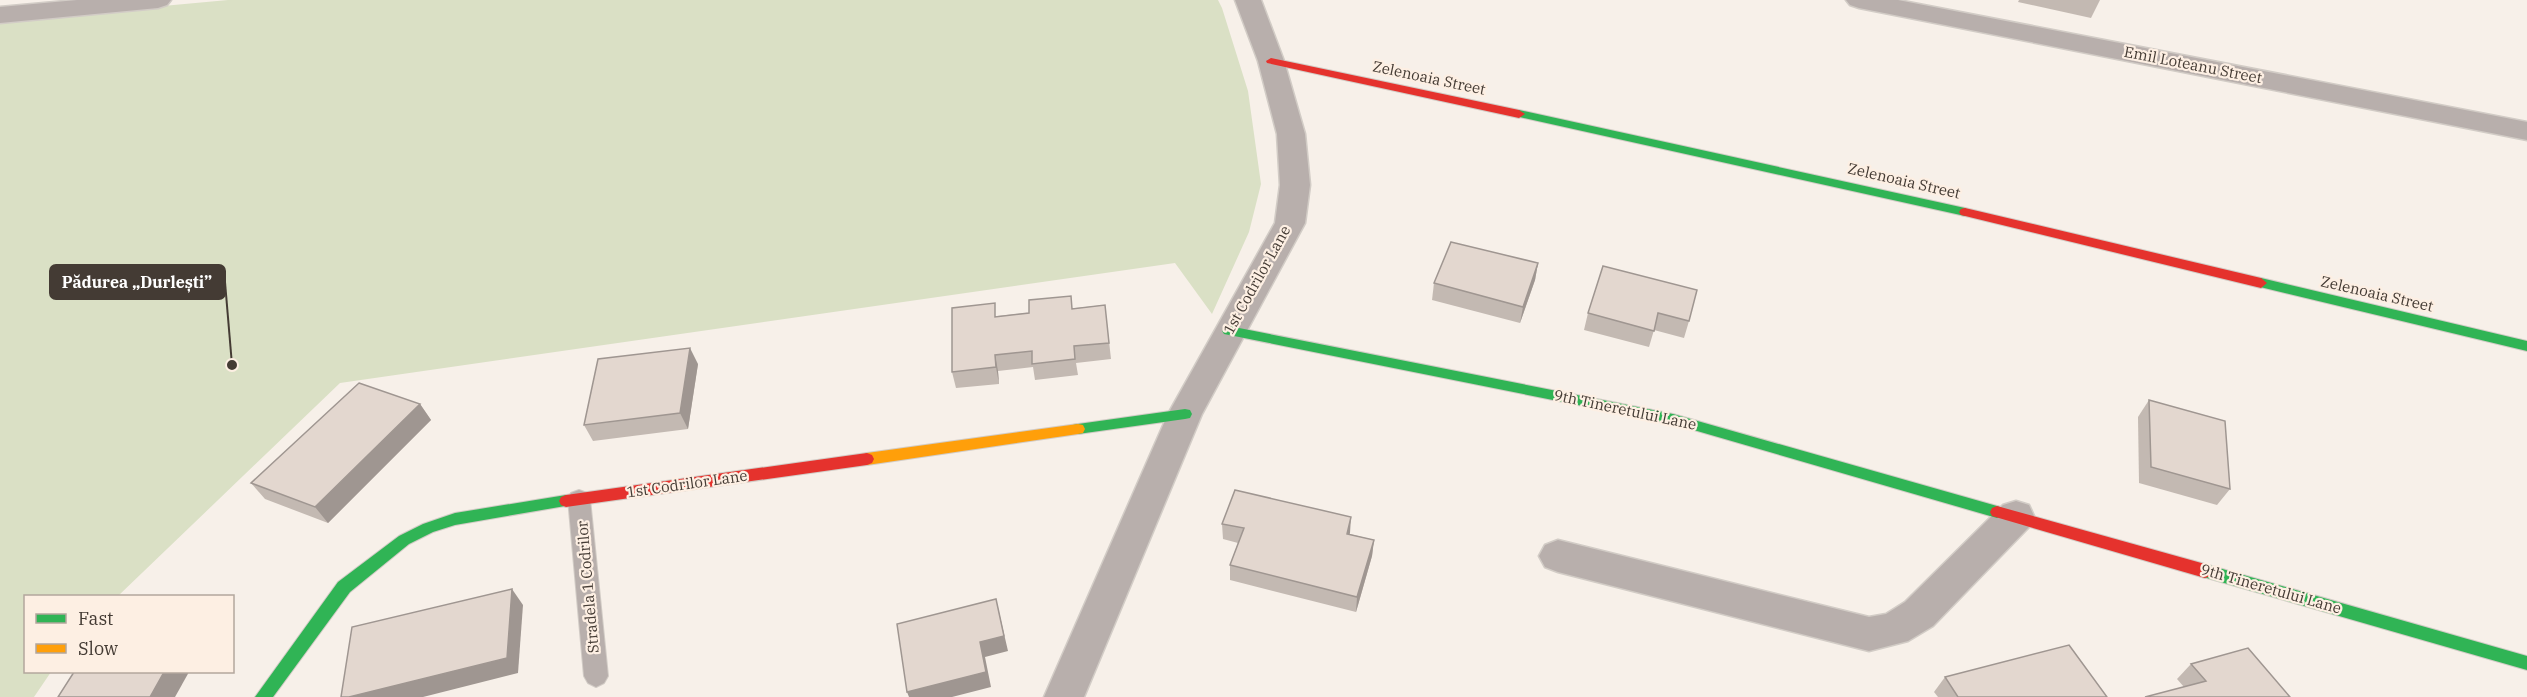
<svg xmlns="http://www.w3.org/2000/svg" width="2527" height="697" font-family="'IBM Plex Serif',serif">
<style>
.green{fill:#dae0c5}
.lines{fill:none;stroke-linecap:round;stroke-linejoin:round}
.lane-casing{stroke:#d2ccc6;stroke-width:2}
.street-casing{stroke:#d2ccc6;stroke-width:3}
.fast-casing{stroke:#d2ccc6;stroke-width:2}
.slow-casing{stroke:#d2ccc6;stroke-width:2}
.jam-casing{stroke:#d2ccc6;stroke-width:2}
.lane{fill:#b8afac;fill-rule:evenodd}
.street{fill:#b8afac;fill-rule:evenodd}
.fast{fill:#30b455;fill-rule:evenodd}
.slow{fill:#ff9f0a;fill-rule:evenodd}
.jam{fill:#e5322d;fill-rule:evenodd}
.wall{fill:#c3b9b2}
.shaded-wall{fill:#9f9691}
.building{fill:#e3d7cf;stroke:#9f9691;stroke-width:1.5}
.labels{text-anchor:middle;stroke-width:4.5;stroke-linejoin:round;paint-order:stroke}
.street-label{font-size:15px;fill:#443b34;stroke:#fdefe3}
.leader{fill:none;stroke:#443b34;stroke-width:2}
.callout-dot{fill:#443b34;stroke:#fdefe3;stroke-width:2}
.callout{fill:#443b34;stroke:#443b34;stroke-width:2}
.callout-label{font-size:16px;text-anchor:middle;font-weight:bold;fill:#fff}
</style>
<rect width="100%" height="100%" fill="#f7f0e9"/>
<!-- green -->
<polygon class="green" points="228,0 1218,0 1222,8 1248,91 1261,184 1249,232 1212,314 1175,263 340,383 118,596 26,596 26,672 51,672 34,697 0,697 0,21"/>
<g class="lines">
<defs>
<polygon id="lane" points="579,490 587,493 590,499 608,676 604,683 596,687 588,683 584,676 568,499 571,493"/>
<g id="street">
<polygon points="77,0 171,0 167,5 158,8 0,23 0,7"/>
<polygon points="1235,0 1261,0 1284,61 1305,134 1310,185 1305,223 1202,414 1084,697 1044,697 1168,414 1275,223 1280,185 1277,134 1258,61"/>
<polygon points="1846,0 1898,0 2527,122 2527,140 1859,8 1850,5"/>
<polygon points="2016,501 2029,505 2034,516 2029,527 1933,626 1908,641 1869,651 1558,572 1545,567 1539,556 1545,545 1558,540 1869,617 1886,614 1905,602 2003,505"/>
</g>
<g id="fast">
<polygon points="1519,110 1965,208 1971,212 1965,216 1515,116 1515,112"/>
<polygon points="2261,278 2527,341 2527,351 2256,286 2255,283"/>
<polygon points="1229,326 1673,414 1997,506 2002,508 2004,512 2002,516 1997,518 1673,424 1224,334 1222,331"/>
<polygon points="1185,409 1190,410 1192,414 1190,418 1185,419 1078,434 1073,433 1071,429 1073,425 1078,424"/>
<polygon points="566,495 571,497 573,501 571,505 455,525 433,532 409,544 350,592 273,697 255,697 338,582 399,536 423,524 455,513"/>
<polygon points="2205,564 2527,656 2527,670 2200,576 2197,571 2200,566"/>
</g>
<polygon id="slow" points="1078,424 1083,425 1085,429 1083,433 1078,434 867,465 862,463 860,459 862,455 867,453"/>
<g id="jam">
<polygon points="1271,58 1519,110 1525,114 1519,118 1267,63 1266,61"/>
<polygon points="1965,208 2261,278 2267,283 2261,288 1961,215 1959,212 1961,209"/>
<polygon points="867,453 872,455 874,459 872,463 867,465 566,507 561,505 559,501 561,497 566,495"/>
<polygon points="1997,506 2205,564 2210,566 2213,571 2210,576 2205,578 1992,516 1990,512 1992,508"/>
</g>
</defs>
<!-- lane casing -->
<use href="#lane" class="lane-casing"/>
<!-- street casing -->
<use href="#street" class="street-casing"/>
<!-- fast casing -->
<use href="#fast" class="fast-casing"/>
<!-- slow casing -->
<use href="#slow" class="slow-casing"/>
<!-- jam casing -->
<use href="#jam" class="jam-casing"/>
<!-- lane -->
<use href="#lane" class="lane"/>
<!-- street -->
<use href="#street" class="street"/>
<!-- fast -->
<use href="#fast" class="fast"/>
<!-- slow -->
<use href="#slow" class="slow"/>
<!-- jam -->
<use href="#jam" class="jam"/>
</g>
<!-- wall -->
<g class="wall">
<polygon points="2019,0 2100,0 2091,18 2018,2"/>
<polygon points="1538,263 1535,280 1520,323 1432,300 1434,283"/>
<polygon points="1603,266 1689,321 1684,338 1654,330 1649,347 1584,330 1588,313"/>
<polygon points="1105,305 1111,359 1076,363 1078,375 1035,380 1033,367 998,371 999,384 956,388 952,372 997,316"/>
<polygon points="698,364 688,429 593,441 584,425"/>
<polygon points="2149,400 2230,489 2217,505 2139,483 2138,417"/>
<polygon points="420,404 431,420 328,523 265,499 251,483"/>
<polygon points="1222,524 1350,534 1374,540 1372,556 1356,612 1230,580 1230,565 1238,543 1223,539"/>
<polygon points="2191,664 2290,697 2184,687 2177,679"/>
<polygon points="1945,677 2107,697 1938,697 1934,692"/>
</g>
<!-- shaded-wall -->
<g class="shaded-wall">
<polygon points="1538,263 1535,280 1520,323 1523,307"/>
<polygon points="690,348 698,364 688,429 680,413"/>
<polygon points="995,355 998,371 999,384 996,367"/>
<polygon points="420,404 431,420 328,523 315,507"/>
<polygon points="1351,517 1350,533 1345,550 1347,534"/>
<polygon points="1374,540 1372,556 1356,612 1357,597"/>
<polygon points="512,589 523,605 518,673 423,697 349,697"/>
<polygon points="996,599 1008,651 985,657 991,687 952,697 909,697 907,692 980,642"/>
<polygon points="164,672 189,672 175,697 150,697"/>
</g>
<!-- building -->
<g class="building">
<polygon points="1451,242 1538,263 1523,307 1434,283"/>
<polygon points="1603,266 1697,290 1689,321 1658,313 1654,331 1588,313"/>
<polygon points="1071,296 1072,309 1105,305 1109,343 1074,346 1075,359 1032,364 1032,351 995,355 996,367 952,372 952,308 995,303 995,317 1029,313 1029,300"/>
<polygon points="690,348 680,413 584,425 598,359"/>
<polygon points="359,383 420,404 315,507 251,483"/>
<polygon points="2149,400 2225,421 2230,489 2151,467"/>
<polygon points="1235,490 1351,517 1347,534 1374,540 1357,597 1230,565 1244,528 1222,524"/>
<polygon points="512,589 507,658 349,697 341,697 352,627"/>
<polygon points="996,599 1004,636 980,642 986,672 907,692 897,624"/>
<polygon points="2069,645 2107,697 1958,697 1945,677"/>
<polygon points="2248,648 2290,697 2145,697 2206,681 2191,664"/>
<polygon points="74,672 164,672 150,697 58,697"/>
</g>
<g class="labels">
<!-- street labels -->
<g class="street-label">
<text transform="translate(2193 65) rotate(11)" y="5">Emil Loteanu Street</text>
<text transform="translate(1429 78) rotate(12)" y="5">Zelenoaia Street</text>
<text transform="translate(1904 181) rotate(13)" y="5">Zelenoaia Street</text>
<text transform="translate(1257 280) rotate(-61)" y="5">1st Codrilor Lane</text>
<text transform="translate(2377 294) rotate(13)" y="5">Zelenoaia Street</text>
<text transform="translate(1625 410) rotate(12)" y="5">9th Tineretului Lane</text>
<text transform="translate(687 484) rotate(-8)" y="5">1st Codrilor Lane</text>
<text transform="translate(588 587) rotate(-95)" y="5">Stradela 1 Codrilor</text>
<text transform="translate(2271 589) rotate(16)" y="5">9th Tineretului Lane</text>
</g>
</g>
<!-- callouts -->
<path class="leader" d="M232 365L225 282"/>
<circle class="callout-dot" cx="232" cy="365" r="6"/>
<rect class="callout" x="50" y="265" width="175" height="34" rx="6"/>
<g class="callout-label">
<text x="137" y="288">Pădurea „Durlești”</text>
</g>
<!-- legend -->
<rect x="24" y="595" width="210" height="78" fill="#fdefe3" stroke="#b3a79d" stroke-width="1.5"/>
<rect x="36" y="614" width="30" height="9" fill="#30b455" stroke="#b3a79d" stroke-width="1.5"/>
<text x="78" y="625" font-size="18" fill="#443b34">Fast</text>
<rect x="36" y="644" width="30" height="9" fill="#ff9f0a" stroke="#b3a79d" stroke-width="1.5"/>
<text x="78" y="655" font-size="18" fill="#443b34">Slow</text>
</svg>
